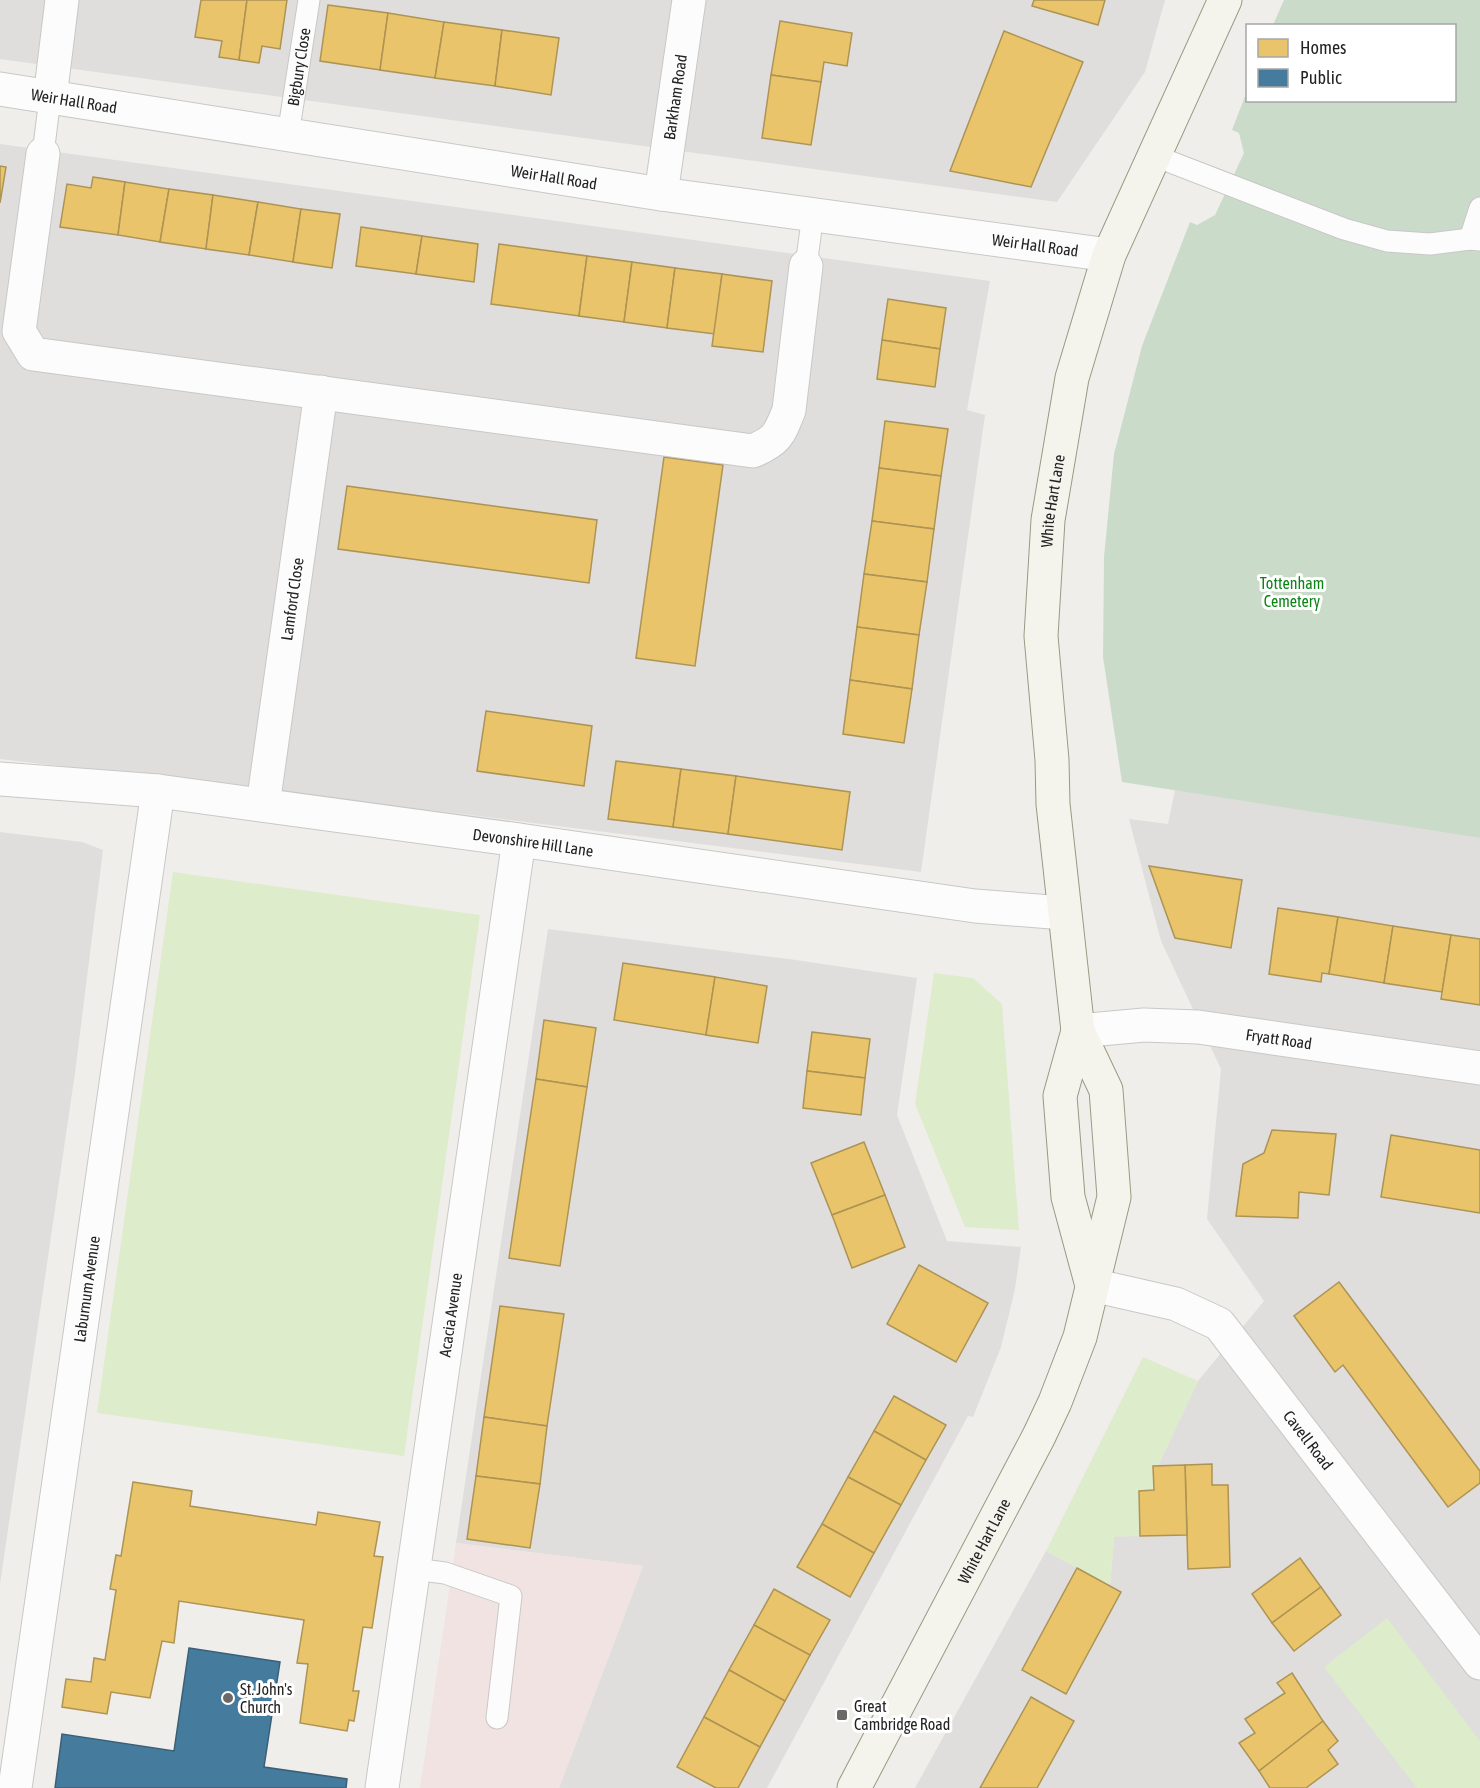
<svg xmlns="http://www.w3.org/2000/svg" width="1480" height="1788" font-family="'Asap Condensed',sans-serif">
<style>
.residential{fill:#dfdedc}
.commercial{fill:#f1e3e1}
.grass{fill:#ddeccb}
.cemetery{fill:#cadbca}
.homes{fill:#e9c46a;stroke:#ad9354;stroke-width:1.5}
.public{fill:#457b9d;stroke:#3a6078;stroke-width:1.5}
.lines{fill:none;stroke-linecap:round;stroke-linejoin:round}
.lane-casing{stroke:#c9c8c7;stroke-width:23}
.street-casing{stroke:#c9c8c7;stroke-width:35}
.secondary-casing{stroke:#999a82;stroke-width:35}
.lane{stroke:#fdfcfc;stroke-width:21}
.street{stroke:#fdfcfc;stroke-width:33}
.secondary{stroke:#f4f4ed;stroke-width:33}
.poi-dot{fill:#6a6968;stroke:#fff;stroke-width:2}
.labels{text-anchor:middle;stroke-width:6;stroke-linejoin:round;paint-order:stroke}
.street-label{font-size:16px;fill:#222;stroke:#fff}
.park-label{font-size:16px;fill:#0c8416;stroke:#fff}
.poi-label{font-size:16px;fill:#222;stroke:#fff;text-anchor:start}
</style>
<rect width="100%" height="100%" fill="#f0eeeb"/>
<!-- residential -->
<g class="residential">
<polygon points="0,0 1165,0 1145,72 1057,202 0,59"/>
<polygon points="0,144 990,281 967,410 985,415 921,872 463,814 0,759"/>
<polygon points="1175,790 1480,838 1480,1788 915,1788 1046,1551 1110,1586 1114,1537 1139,1491 1158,1466 1198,1381 1264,1301 1207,1219 1221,1069 1161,941 1129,819 1168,824"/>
<polygon points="0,832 82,842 103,850 75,1073 0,1584"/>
<polygon points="548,929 789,959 917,978 897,1115 947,1241 1021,1247 1015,1289 1001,1347 973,1417 968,1416 767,1788 559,1788 643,1566 456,1543"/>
</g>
<!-- commercial -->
<polygon class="commercial" points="456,1543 643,1566 559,1788 420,1788"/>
<!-- grass -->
<g class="grass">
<polygon points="173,872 480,915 404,1456 97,1413"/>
<polygon points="934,973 973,978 1002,1004 1019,1230 965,1227 915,1104"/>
<polygon points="1143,1357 1198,1381 1158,1466 1154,1490 1139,1491 1140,1536 1114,1537 1110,1586 1046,1551"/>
<polygon points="1387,1618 1480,1741 1480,1788 1417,1788 1324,1667"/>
</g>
<!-- cemetery -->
<polygon class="cemetery" points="1284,0 1480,0 1480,838 1122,782 1103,657 1104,557 1114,454 1142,346 1190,222 1197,225 1215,215 1244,153 1239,133 1232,130 1247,91 1248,100 1454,100 1454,26 1273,25"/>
<!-- homes -->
<g class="homes">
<polygon points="201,0 247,0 239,60 219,57 222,41 195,37"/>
<polygon points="247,0 287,0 280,49 262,46 259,63 239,60"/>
<polygon points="1034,0 1105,0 1098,25 1032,6"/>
<polygon points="328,5 388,13 380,70 320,61"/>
<polygon points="388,13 444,22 435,78 380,70"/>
<polygon points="780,21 852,33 847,66 824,62 821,82 771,75"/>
<polygon points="444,22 502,30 495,86 435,78"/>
<polygon points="502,30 559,38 551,95 495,86"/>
<polygon points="1004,31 1083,62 1031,187 950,171"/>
<polygon points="771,75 821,82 811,145 762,138"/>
<polygon points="0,166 6,167 0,203"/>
<polygon points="93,177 125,182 118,235 60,227 67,184 91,188"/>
<polygon points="125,182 169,189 160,242 118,235"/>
<polygon points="169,189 213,195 206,249 160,242"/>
<polygon points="213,195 258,202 249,255 206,249"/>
<polygon points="258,202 301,209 293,262 249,255"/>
<polygon points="301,209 340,214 332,268 293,262"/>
<polygon points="361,227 422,236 416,274 356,266"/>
<polygon points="422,236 478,244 474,282 416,274"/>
<polygon points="499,244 587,256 579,316 491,304"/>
<polygon points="587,256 632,262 624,322 579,316"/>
<polygon points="632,262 675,268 667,328 624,322"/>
<polygon points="675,268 722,274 715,334 667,328"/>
<polygon points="722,274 772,281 763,352 712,346"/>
<polygon points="888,299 946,308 940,349 882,340"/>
<polygon points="882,340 940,349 935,387 877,379"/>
<polygon points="885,421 948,429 941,476 879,468"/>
<polygon points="664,457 723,465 695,666 636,658"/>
<polygon points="879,468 941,476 934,529 872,521"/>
<polygon points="347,486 597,520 589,583 338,549"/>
<polygon points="872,521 934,529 927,582 864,574"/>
<polygon points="864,574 927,582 919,635 857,627"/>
<polygon points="857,627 919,635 912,689 850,680"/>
<polygon points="850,680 912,689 904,743 843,734"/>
<polygon points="486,711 592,726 584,786 477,771"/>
<polygon points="616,761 681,769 673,827 608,819"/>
<polygon points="681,769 736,776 728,834 673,827"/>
<polygon points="736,776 850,792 842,850 728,834"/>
<polygon points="1149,866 1242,880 1231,948 1175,938"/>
<polygon points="1278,908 1338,917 1329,974 1322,973 1321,982 1269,974"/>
<polygon points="1338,917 1393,926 1384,983 1329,974"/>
<polygon points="1393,926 1451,935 1442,992 1384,983"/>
<polygon points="1451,935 1480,939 1480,1005 1441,999"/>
<polygon points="623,963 715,977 706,1035 614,1020"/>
<polygon points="715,977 767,986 758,1043 706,1035"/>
<polygon points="544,1020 596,1028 587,1087 536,1079"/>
<polygon points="812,1032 870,1039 865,1078 807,1071"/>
<polygon points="807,1071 865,1078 861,1115 803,1108"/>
<polygon points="536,1079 587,1087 560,1266 509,1258"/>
<polygon points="1272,1130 1336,1134 1329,1195 1299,1192 1298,1218 1236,1216 1243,1164 1264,1153"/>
<polygon points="1391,1135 1480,1150 1480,1213 1381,1197"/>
<polygon points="864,1142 885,1195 832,1215 811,1163"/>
<polygon points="885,1195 905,1247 852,1268 832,1215"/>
<polygon points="919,1265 988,1303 956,1362 887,1324"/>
<polygon points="1339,1282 1480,1471 1480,1483 1448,1507 1343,1365 1335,1372 1294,1316"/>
<polygon points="500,1306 564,1314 547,1426 484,1417"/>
<polygon points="894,1396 946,1425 926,1460 874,1431"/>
<polygon points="484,1417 547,1426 540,1484 476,1476"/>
<polygon points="874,1431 926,1460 901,1505 848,1477"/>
<polygon points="1212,1464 1212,1485 1228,1485 1230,1567 1188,1569 1185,1465"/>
<polygon points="1185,1465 1187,1535 1140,1536 1139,1491 1154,1490 1153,1466"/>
<polygon points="476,1476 540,1484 530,1548 467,1539"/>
<polygon points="848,1477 901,1505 874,1553 822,1524"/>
<polygon points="133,1482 192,1491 190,1506 316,1525 318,1512 380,1522 374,1556 383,1557 372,1628 363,1627 353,1691 359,1691 354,1721 349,1720 347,1731 300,1723 308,1664 297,1663 304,1620 179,1601 174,1643 162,1641 150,1698 111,1692 107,1714 62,1707 66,1679 91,1682 94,1658 105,1660 116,1590 110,1589 116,1555 121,1556"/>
<polygon points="822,1524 874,1553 850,1597 797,1567"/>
<polygon points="1300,1558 1321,1587 1272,1623 1252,1594"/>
<polygon points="1077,1568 1121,1592 1066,1694 1022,1670"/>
<polygon points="1321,1587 1341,1615 1294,1651 1272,1623"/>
<polygon points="774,1589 830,1620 810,1655 754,1625"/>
<polygon points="754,1625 810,1655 785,1701 729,1670"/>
<polygon points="729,1670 785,1701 760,1747 704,1717"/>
<polygon points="1292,1673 1323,1721 1259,1771 1239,1743 1255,1733 1245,1719 1285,1693 1277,1683"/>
<polygon points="1031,1697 1074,1721 1037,1788 980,1788"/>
<polygon points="704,1717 760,1747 738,1788 716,1788 677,1767"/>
<polygon points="1323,1721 1338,1741 1328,1750 1338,1764 1306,1788 1270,1788 1259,1771"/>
</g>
<!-- public -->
<polygon class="public" points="189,1648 280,1662 264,1767 347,1779 346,1788 55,1788 62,1734 174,1751"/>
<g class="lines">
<defs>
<g id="lane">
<path id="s1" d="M 288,135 L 309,0"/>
<polyline points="43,154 50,98"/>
<polyline points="1155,156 1344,229 1387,241 1430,244 1470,239 1480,240"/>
<polyline points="1470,239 1480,208"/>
<polyline points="806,266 813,214"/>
<polyline points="414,1569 445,1573 511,1596 497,1718"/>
</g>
<g id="street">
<path id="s2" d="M 0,89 L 661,194 L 1109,255"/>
<polyline points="50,98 62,0"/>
<path d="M 43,154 L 19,331 L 33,354 L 753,451 C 778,440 779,435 789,410 L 806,266"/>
<path id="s3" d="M 661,194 L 689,0"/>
<path id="s4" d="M 0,779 L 158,791 L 519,840 L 975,906 L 1064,913"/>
<path id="s5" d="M 263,805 L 321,392"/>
<path id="s6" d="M 1078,1031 L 1144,1025 L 1198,1027 L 1480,1068"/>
<path id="s7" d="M 1092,1285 L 1176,1304 L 1219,1324 L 1480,1663"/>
<path id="s8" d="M 15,1788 L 158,791"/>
<path id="s9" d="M 382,1788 L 519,840"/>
</g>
<g id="secondary">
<polyline points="1078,1031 1060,1096 1068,1197 1091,1282"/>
<path id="s10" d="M 854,1788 L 1039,1436 L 1055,1402 L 1080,1337 L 1114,1197 L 1106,1090 L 1078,1031 L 1053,804 L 1052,760 L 1041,636 L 1048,520 L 1072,378 L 1109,255 L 1225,0"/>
</g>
</defs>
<!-- lane casing -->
<use href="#lane" class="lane-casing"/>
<!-- street casing -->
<use href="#street" class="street-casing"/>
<!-- secondary casing -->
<use href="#secondary" class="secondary-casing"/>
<!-- lane -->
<use href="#lane" class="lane"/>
<!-- street -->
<use href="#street" class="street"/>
<!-- secondary -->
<use href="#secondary" class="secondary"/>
</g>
<!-- markers -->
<g class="poi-dot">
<circle cx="228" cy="1698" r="6"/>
<rect x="836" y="1709" width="12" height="12" rx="3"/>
</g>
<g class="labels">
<!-- street labels -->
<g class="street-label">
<text dy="6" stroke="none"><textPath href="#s1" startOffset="69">Bigbury Close</textPath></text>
<text dy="6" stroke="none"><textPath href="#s3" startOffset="98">Barkham Road</textPath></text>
<text dy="6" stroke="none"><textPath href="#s2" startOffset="75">Weir Hall Road</textPath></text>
<text dy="6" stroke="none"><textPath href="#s2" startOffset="561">Weir Hall Road</textPath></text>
<text dy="6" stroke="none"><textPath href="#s2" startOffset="1047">Weir Hall Road</textPath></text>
<text dy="6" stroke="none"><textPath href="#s10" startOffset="1354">White Hart Lane</textPath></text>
<text dy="6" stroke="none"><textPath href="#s5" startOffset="208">Lamford Close</textPath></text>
<text dy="6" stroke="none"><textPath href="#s4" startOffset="537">Devonshire Hill Lane</textPath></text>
<text dy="6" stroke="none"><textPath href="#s6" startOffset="202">Fryatt Road</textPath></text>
<text dy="6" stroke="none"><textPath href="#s8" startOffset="504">Laburnum Avenue</textPath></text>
<text dy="6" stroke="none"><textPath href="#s9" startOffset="478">Acacia Avenue</textPath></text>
<text dy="6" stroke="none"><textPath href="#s7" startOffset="280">Cavell Road</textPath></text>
<text dy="6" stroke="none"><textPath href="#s10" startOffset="279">White Hart Lane</textPath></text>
</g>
<!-- park labels -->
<g class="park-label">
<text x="1292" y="589">Tottenham<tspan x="1292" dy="18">Cemetery</tspan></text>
</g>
<!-- poi labels -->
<g class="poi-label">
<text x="240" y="1695">St. John's<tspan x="240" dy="18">Church</tspan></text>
<text x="854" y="1712">Great<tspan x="854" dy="18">Cambridge Road</tspan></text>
</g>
</g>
<!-- legend -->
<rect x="1246" y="24" width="210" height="78" fill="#ffffff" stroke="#a7a7a7" stroke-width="1.5"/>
<rect x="1258" y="39" width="30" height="18" fill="#e9c46a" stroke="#a7a7a7" stroke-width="1.5"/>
<text x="1300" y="54" font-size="18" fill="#222222">Homes</text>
<rect x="1258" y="69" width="30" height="18" fill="#457b9d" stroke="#a7a7a7" stroke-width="1.5"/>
<text x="1300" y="84" font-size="18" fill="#222222">Public</text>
</svg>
